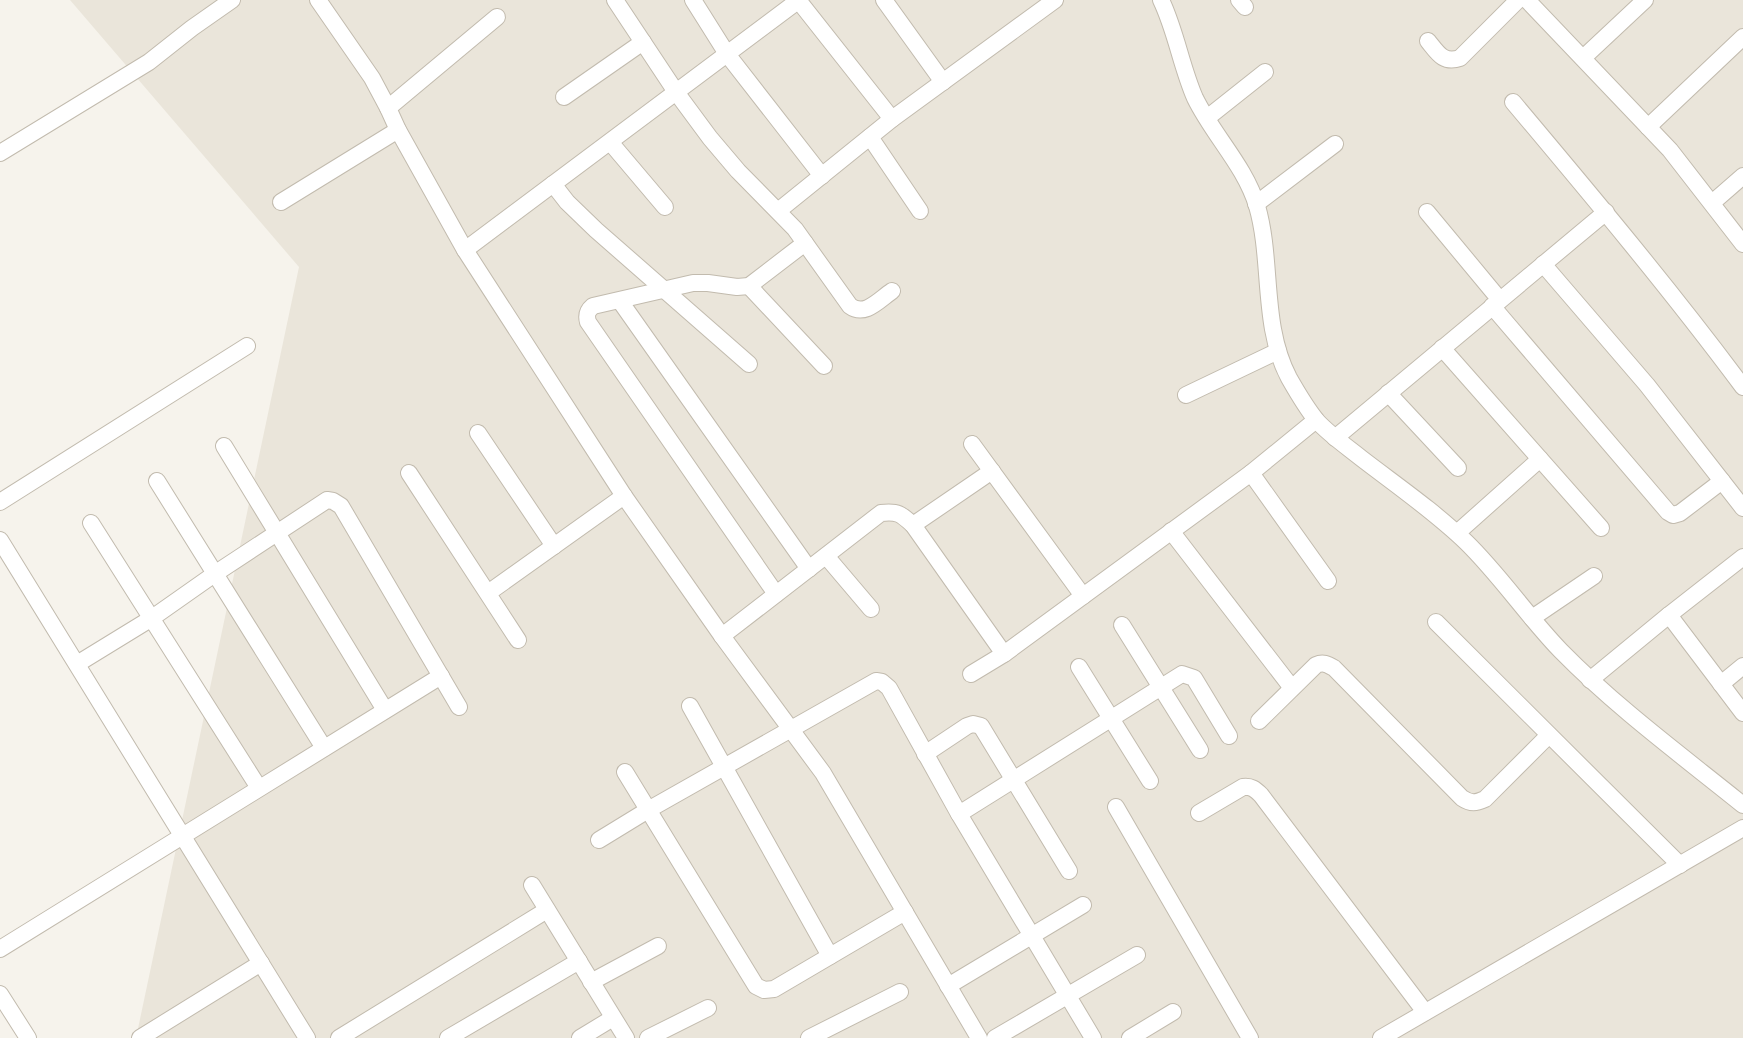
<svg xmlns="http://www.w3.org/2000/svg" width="1743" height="1038" font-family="'Sofia Sans Condensed',sans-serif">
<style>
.residential{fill:#eae5da}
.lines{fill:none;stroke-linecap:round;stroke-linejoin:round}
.street-casing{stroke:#c2bbae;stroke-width:18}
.street{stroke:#fff;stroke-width:16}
</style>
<rect width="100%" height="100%" fill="#f6f3ec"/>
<!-- residential -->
<polygon class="residential" points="70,0 1743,0 1743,1038 136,1038 299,267"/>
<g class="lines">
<defs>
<g id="street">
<polyline points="318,0 372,78 388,108 398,130 465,250 624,496 722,636 823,773 979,1038"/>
<path d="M 615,0 L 676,92 L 710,138 L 738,171 L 795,229 L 850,306 C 865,317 879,300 892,291"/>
<polyline points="693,0 727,54 822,176"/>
<polyline points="798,0 892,119"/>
<polyline points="884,0 943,82"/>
<path d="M 1161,0 C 1176,31 1181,66 1195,98 C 1213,135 1245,166 1257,206 C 1273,261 1261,325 1289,378 C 1297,392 1307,409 1317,421 C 1330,435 1346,446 1361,458 C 1396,485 1434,511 1466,542 C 1500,575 1528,617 1561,651 C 1617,708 1681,755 1743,805"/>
<polyline points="1239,0 1245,7"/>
<polyline points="1527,0 1670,150 1743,244"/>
<path d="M 1428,41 C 1437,52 1443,64 1460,58 L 1518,0"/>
<polyline points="1583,58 1645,0"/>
<polyline points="564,97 643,42"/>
<path d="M 1513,102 C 1592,196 1670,289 1743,387"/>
<polyline points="388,108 497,17"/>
<polyline points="1207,118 1265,72"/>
<polyline points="1648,127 1743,37"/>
<polyline points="870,137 920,211"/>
<polyline points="610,142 665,207"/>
<polyline points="0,153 149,62 192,28 232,0"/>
<polyline points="553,184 567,202 596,230 749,364"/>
<polyline points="281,202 398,130"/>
<polyline points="1712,203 1743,176"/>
<polyline points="1256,204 1335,144"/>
<polyline points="778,211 892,119 1055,0"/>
<polyline points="1427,212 1500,300"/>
<polyline points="465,250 799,0"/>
<polyline points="1543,264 1647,385 1743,508"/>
<polyline points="749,286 824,366"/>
<polyline points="620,301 809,569"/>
<polyline points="1492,306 1668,512 1673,515 1680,513 1722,481"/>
<polyline points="1442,348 1601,528"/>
<polyline points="1388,393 1458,468"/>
<polyline points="1186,395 1278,351"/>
<polyline points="478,433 554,546"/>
<polyline points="1335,438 1606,212"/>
<polyline points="972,444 1083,596"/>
<polyline points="224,446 385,710"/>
<polyline points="409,473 518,640"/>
<polyline points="1251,473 1328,581"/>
<polyline points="157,481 324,748"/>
<polyline points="0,502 247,346"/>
<polyline points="91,523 259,788"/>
<polyline points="913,525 992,471"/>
<polyline points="1171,531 1292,688"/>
<polyline points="1457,533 1540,459"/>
<polyline points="0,540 307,1038"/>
<polyline points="826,556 871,609"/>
<polyline points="488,593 624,496"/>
<path d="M 776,594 L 588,322 C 586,315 587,311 593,306 L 693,283 L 708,283 L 737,287 L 749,286 L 805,243"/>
<polyline points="1669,615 1743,713"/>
<polyline points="1532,618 1594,576"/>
<polyline points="1436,622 1680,865"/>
<polyline points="1122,625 1200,750"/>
<path d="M 722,636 L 881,513 C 898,511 901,514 913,525 L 1004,654 L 1251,473 L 1316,420"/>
<polyline points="77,664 152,618 216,573 327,500 333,501 341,506 459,707"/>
<polyline points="1079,667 1150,781"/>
<polyline points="971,674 1004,654"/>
<polyline points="1590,680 1669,615 1743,557"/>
<polyline points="1721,684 1743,666"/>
<polyline points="690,706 830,956"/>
<path d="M 1259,721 L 1316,665 C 1323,662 1327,664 1334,668 L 1462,798 C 1471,804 1476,803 1485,799 L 1549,735"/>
<polyline points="925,754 967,726 973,724 981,726 1069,871"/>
<polyline points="625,772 756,986 764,990 774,989 905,912"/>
<polyline points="1116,807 1250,1038"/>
<path d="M 1199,813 L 1243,787 C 1251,786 1255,789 1261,795 L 1425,1012"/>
<polyline points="599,840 648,810 876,681 882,682 889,688 959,814"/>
<polyline points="532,885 626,1038"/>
<polyline points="0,949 441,676"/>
<polyline points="591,982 658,946"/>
<polyline points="948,986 1083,905"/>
<polyline points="0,994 28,1038"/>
<polyline points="140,1038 261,963"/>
<polyline points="339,1038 547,910"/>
<polyline points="448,1038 579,961"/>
<polyline points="580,1038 613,1018"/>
<polyline points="648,1038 708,1008"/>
<polyline points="809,1038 900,992"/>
<polyline points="995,1038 1137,955"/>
<polyline points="1093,1038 959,814 1182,674 1194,678 1229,736"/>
<polyline points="1130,1038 1173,1012"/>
<polyline points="1381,1038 1743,828"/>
</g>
</defs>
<!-- street casing -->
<use href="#street" class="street-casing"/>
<!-- street -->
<use href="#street" class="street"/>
</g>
</svg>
